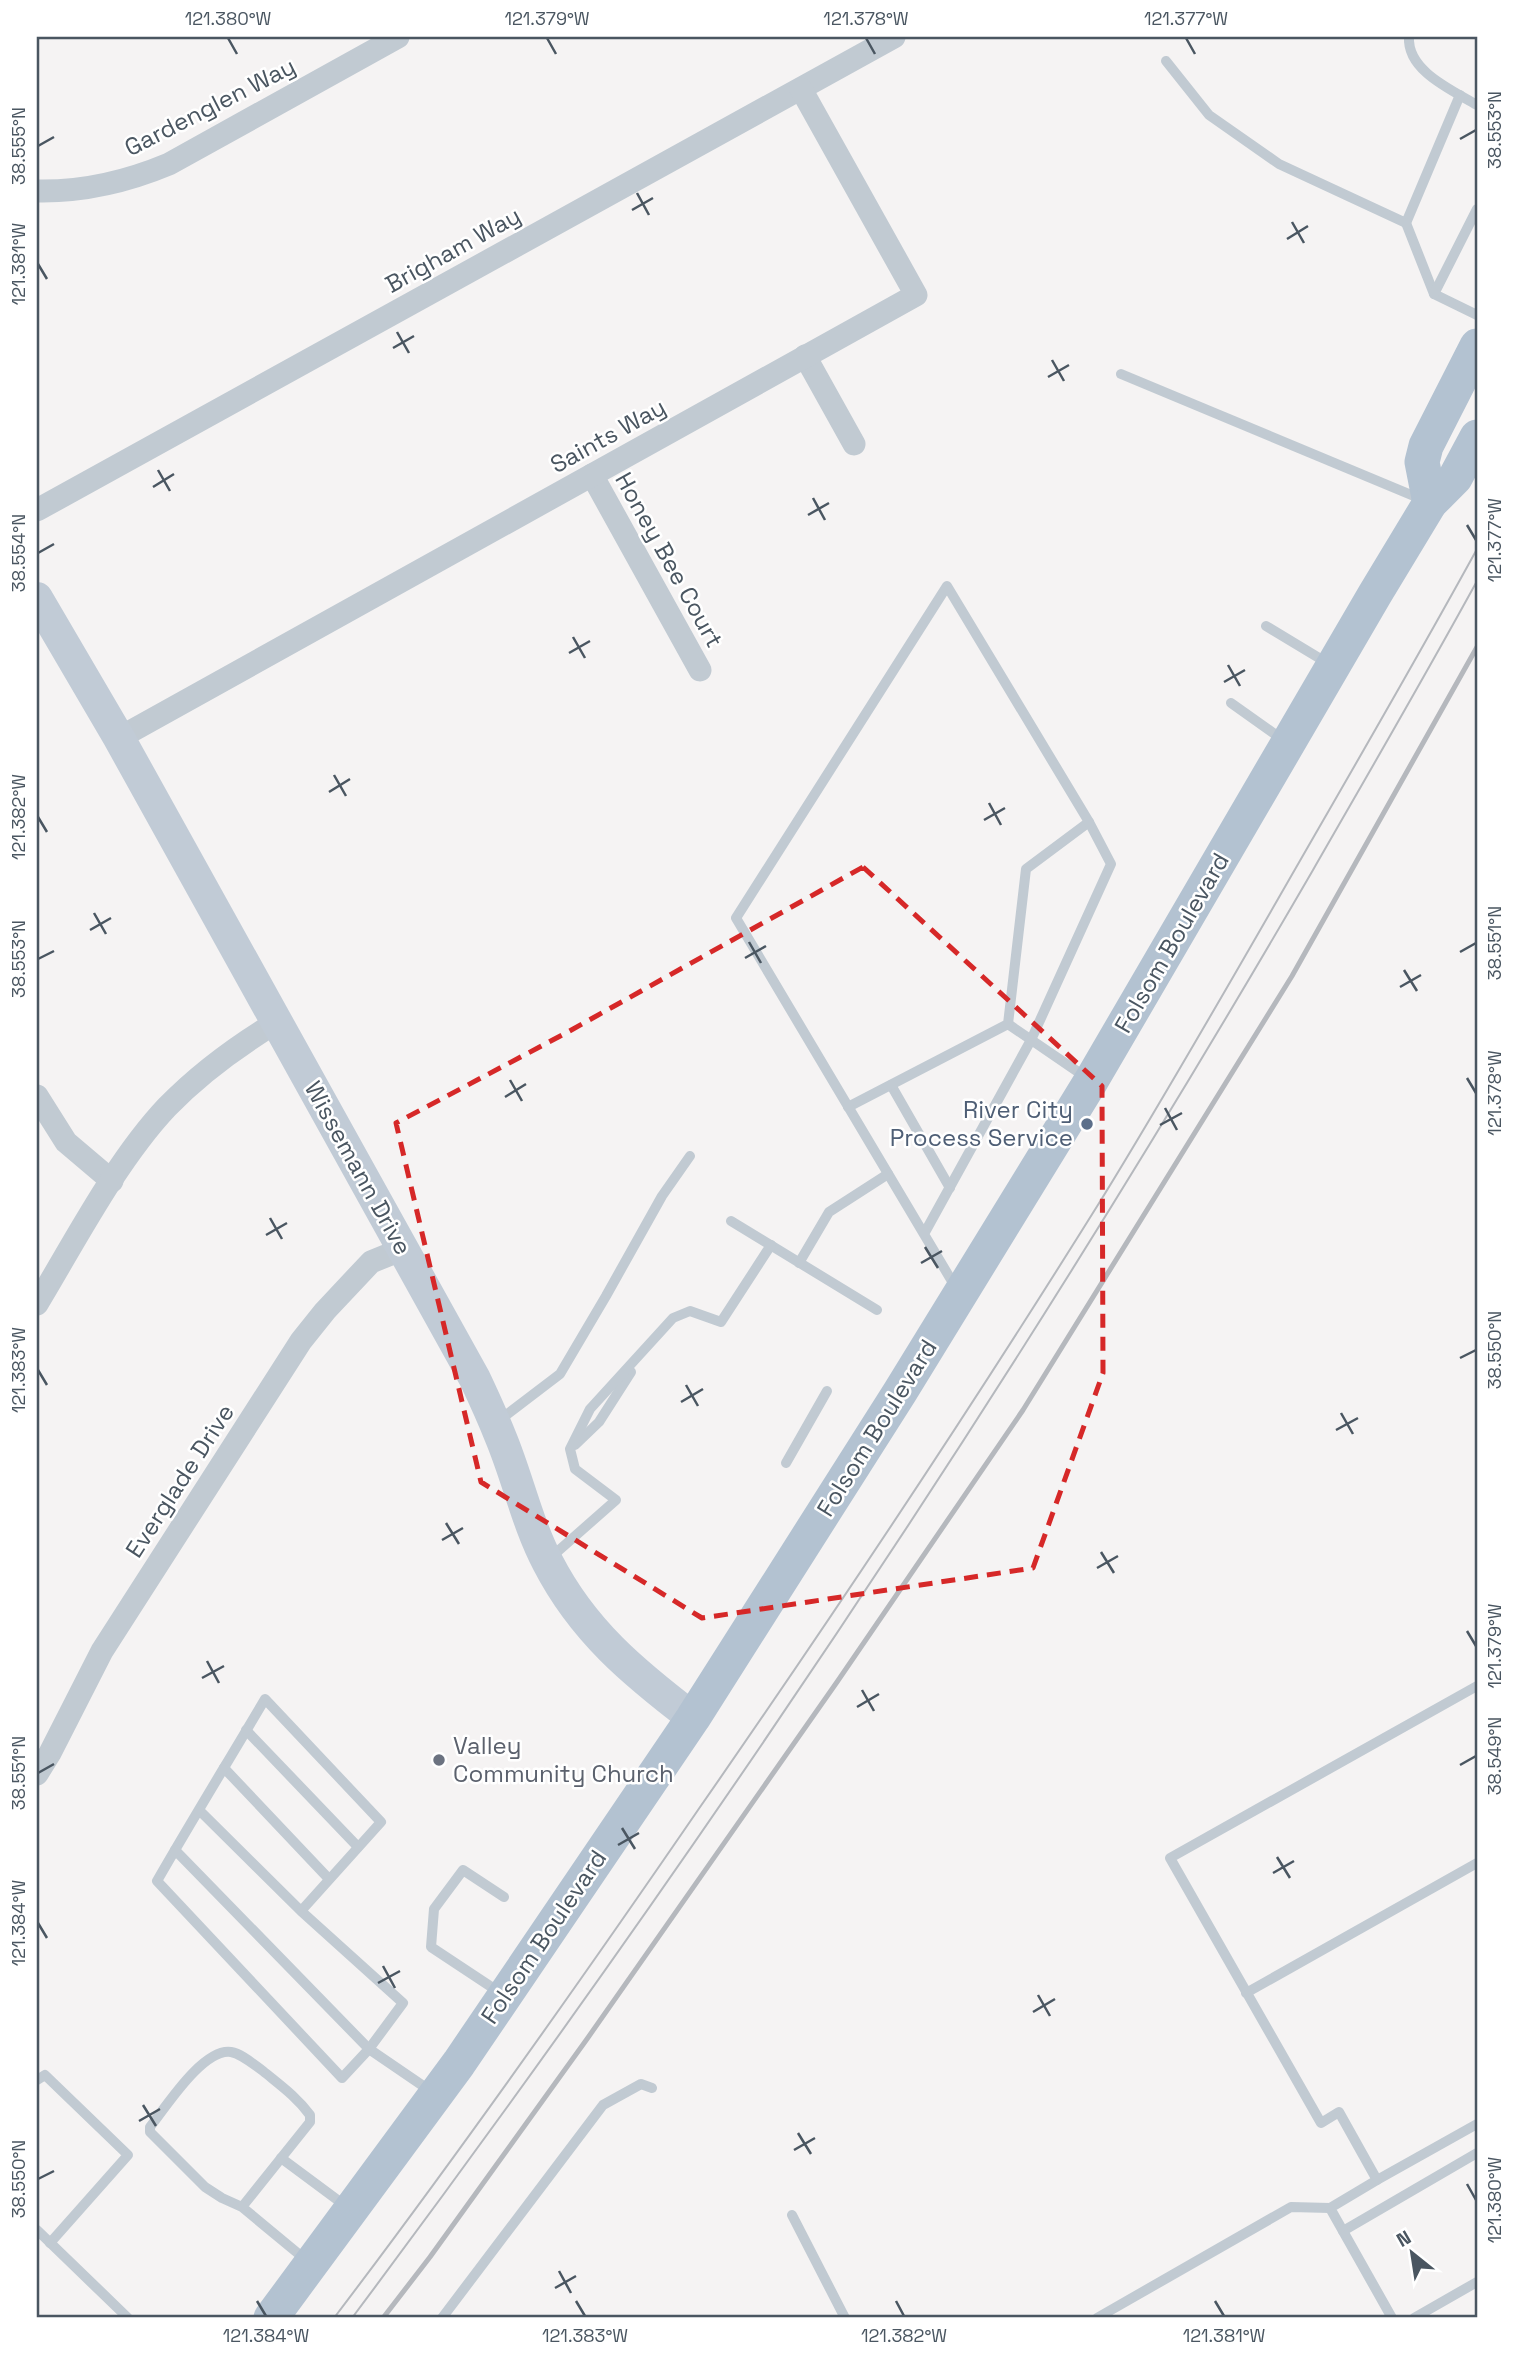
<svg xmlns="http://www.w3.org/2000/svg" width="1514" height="2355" font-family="'Space Grotesk',sans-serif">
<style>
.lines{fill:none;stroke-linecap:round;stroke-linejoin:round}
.lane{stroke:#c1cad2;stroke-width:10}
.street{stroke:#c1cad2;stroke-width:23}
.secondary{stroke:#c1cbd6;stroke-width:32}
.primary{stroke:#b3c2d1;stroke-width:35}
.tram{stroke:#b5b8bd;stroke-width:2}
.rail{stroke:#b5b8bd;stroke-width:5}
.marked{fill:none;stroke:#d62828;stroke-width:5;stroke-dasharray:14 9;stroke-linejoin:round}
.ticks{fill:none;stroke:#4a5661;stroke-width:2.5}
.service-dot{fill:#5c6f8a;stroke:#fff;stroke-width:2.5}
.worship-dot{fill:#6b7280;stroke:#fff;stroke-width:2.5}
.labels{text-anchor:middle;stroke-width:5;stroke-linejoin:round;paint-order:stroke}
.street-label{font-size:24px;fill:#4a5661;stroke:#fff}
.service-label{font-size:24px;fill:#4e5e75;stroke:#fff;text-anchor:end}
.worship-label{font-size:24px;fill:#5b616d;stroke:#fff;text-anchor:start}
.neatline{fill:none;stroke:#4a5661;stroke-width:2.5}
.ticks-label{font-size:18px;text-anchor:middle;fill:#4a5661}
</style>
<rect width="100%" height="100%" fill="#f5f3f3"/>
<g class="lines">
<!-- lane -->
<g class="lane">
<path d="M 1409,37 C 1407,71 1452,90 1477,105"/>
<polyline points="1166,61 1209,115 1279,164 1406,223 1460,95"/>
<polyline points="1406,223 1434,294 1477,315"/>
<polyline points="1434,294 1477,209"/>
<polyline points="1121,374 1421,499"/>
<polyline points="1266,626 1329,664"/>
<polyline points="1231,703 1283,740"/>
<polyline points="1008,1024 1087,1078"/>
<polyline points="891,1085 950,1188"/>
<polyline points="848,1107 1008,1024 1026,869 1089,822"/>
<polyline points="731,1221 877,1310"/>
<path d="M 924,1234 L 1031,1040 L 1111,864 L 1089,822 L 947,586 L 736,918 C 809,1042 883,1164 956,1288"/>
<polyline points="799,1263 829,1212 888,1174"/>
<polyline points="497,1422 560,1374 606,1296 662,1196 690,1156"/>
<polyline points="575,1445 599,1422 631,1372"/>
<polyline points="786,1463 827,1391"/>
<polyline points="549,1559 616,1500 575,1469 570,1449 590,1409 673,1318 690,1311 721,1322 771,1245"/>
<polyline points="246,1730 358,1847"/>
<polyline points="224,1768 329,1879"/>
<path d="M 199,1810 L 301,1911 L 403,2003 L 369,2049 L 342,2078 L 157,1881 C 192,1820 229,1760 265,1699 L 381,1822 L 301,1911"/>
<polyline points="175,1850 369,2049 432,2092"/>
<polyline points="1246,1993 1477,1863"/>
<polyline points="502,1994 431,1947 434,1909 463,1870 504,1897"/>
<polyline points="37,2080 45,2075 128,2155 50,2243"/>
<polyline points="281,2158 347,2207"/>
<polyline points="1377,2180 1477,2124"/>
<path d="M 242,2207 L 310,2122 L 310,2115 C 297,2097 280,2085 263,2071 C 253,2064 242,2054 231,2052 C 203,2048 166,2107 150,2127 L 150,2132 L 205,2187 L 222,2198 L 242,2207 L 306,2260"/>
<polyline points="792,2215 845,2318"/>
<polyline points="37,2230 128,2318"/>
<polyline points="1343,2231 1477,2153"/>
<polyline points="442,2318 603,2105 641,2084 652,2088"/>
<polyline points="1097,2318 1291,2207 1330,2208"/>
<polyline points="1392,2318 1330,2208 1377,2180 1339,2112 1321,2123 1170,1858 1477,1686"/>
<polyline points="1414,2318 1477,2282"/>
</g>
<!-- street -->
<g class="street">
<path d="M 37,191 C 84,192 126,182 169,164 L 398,37"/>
<polyline points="805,356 854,444"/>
<polyline points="592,475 700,670"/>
<polyline points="37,510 894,37"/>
<polyline points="119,738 916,295 801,89"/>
<polyline points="37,1096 66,1142 112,1181"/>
<path d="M 37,1304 C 75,1241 117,1160 167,1107 C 200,1073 237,1046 277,1022"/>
<polyline points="37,1774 50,1753 102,1651 301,1341 325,1311 371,1262 403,1249"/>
</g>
<!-- secondary -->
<path class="secondary" d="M 37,598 L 119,738 L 475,1379 C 484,1398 493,1418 501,1438 C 518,1479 527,1523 548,1563 C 583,1631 634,1673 693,1718"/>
<!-- primary -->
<g class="primary">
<polyline points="1430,503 1422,462 1426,446 1477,346"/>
<polyline points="271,2318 459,2063 693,1718 900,1392 1091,1081 1375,594 1430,503 1455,478 1477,437"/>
</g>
<!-- tram -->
<g class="tram">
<path d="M 334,2318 C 460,2152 580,1982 698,1810 C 837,1610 972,1407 1101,1200 C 1162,1101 1220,1000 1278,899 C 1345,782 1413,666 1477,549"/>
<path d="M 352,2318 C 699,1854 1022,1372 1313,870 C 1368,774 1424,678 1477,581"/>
</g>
<!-- rail -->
<polyline class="rail" points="383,2318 430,2257 587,2039 837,1682 1023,1410 1292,976 1477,647"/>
</g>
<!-- marked area -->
<path class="marked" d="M 863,867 L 1102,1086 L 1103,1373 L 1033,1568 L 702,1618 L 481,1482 L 396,1123 L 566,1033 Z"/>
<!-- ticks -->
<path class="ticks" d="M 228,38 L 237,54M 547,38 L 556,54M 866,38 L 875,54M 1186,38 L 1195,54M 1460,139 L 1476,130M 38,146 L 54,137M 637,193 L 649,215M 632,210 L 653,198M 1292,222 L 1304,243M 1287,239 L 1308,226M 38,264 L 47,279M 397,332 L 409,353M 393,348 L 414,336M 1052,360 L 1064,381M 1048,377 L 1069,365M 158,470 L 170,491M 153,487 L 174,474M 813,498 L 825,520M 808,515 L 829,503M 1467,525 L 1476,540M 38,553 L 54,544M 573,637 L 585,658M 569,653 L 590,641M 1228,665 L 1240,686M 1224,682 L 1245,670M 334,775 L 346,796M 329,792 L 350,779M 989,803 L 1001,825M 38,817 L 47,832M 984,820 L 1005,808M 94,913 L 106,934M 90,930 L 111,918M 749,942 L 761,963M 1460,952 L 1476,943M 745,958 L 766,946M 38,959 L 54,951M 1404,970 L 1417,991M 1400,987 L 1421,975M 1467,1078 L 1476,1093M 510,1080 L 522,1101M 505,1097 L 526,1084M 1165,1108 L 1177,1130M 1160,1125 L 1182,1113M 270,1218 L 282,1239M 266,1235 L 287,1223M 925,1247 L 938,1268M 921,1263 L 942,1251M 1460,1358 L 1476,1350M 38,1370 L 47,1385M 686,1385 L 698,1406M 681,1402 L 703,1389M 1341,1413 L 1353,1434M 1336,1430 L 1358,1418M 446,1523 L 459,1544M 442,1540 L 463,1528M 1101,1552 L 1114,1573M 1097,1568 L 1118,1556M 1467,1631 L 1476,1646M 207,1661 L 219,1683M 202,1678 L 224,1666M 862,1690 L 874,1711M 857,1707 L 879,1694M 1460,1765 L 1476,1756M 38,1773 L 54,1764M 622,1828 L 635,1849M 618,1845 L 639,1833M 1277,1857 L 1290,1878M 1273,1873 L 1294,1861M 38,1923 L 47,1938M 383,1966 L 395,1988M 378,1983 L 400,1971M 1038,1995 L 1050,2016M 1033,2012 L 1055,1999M 143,2105 L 156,2126M 139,2121 L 160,2109M 798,2133 L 811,2154M 794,2150 L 815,2138M 38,2179 L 54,2171M 1467,2184 L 1476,2200M 559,2271 L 571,2293M 555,2288 L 576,2276M 257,2301 L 266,2316M 576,2301 L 585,2316M 896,2301 L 904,2316M 1215,2301 L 1224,2316"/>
<!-- markers -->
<circle class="service-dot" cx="1087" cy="1124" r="7"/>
<circle class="worship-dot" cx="439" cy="1760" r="7"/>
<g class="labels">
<!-- street labels -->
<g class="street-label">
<text transform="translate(210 107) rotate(-27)" y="8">Gardenglen Way</text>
<text transform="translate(453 250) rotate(-29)" y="8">Brigham Way</text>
<text transform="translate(608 436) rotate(-29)" y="8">Saints Way</text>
<text transform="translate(669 560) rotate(61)" y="8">Honey Bee Court</text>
<text transform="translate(1172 943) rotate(-60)" y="8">Folsom Boulevard</text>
<text transform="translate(358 1168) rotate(61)" y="8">Wissemann Drive</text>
<text transform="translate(877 1428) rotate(-58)" y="8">Folsom Boulevard</text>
<text transform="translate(180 1481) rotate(-57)" y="8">Everglade Drive</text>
<text transform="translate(544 1937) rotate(-56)" y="8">Folsom Boulevard</text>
</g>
<!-- service labels -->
<g class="service-label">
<text x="1073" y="1118">River City<tspan x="1073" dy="28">Process Service</tspan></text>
</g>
<!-- worship labels -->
<g class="worship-label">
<text x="453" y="1754">Valley<tspan x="453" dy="28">Community Church</tspan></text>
</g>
</g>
<!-- border -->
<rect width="1514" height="2355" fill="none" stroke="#ffffff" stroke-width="77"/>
<!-- north arrow -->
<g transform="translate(1412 2253) rotate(330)" stroke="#ffffff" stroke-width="5" paint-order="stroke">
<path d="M0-5L12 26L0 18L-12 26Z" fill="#4a5661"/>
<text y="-10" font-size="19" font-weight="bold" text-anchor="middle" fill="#4a5661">N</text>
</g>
<rect x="38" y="38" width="1438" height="2278" class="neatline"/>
<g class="ticks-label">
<text x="228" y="25">121.380°W</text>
<text x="547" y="25">121.379°W</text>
<text x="866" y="25">121.378°W</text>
<text x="1186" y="25">121.377°W</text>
<text transform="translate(1495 130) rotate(-90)" y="6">38.553°N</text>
<text transform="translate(19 146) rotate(-90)" y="6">38.555°N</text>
<text transform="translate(19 264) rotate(-90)" y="6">121.381°W</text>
<text transform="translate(1495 540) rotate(-90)" y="6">121.377°W</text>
<text transform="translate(19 553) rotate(-90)" y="6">38.554°N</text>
<text transform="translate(19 817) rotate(-90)" y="6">121.382°W</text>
<text transform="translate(1495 943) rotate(-90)" y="6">38.551°N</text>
<text transform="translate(19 959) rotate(-90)" y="6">38.553°N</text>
<text transform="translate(1495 1093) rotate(-90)" y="6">121.378°W</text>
<text transform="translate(1495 1350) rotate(-90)" y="6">38.550°N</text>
<text transform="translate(19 1370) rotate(-90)" y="6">121.383°W</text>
<text transform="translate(1495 1646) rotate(-90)" y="6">121.379°W</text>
<text transform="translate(1495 1756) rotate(-90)" y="6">38.549°N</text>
<text transform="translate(19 1773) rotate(-90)" y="6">38.551°N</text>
<text transform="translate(19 1923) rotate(-90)" y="6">121.384°W</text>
<text transform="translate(19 2179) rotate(-90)" y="6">38.550°N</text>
<text transform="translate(1495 2200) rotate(-90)" y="6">121.380°W</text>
<text x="266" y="2342">121.384°W</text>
<text x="585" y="2342">121.383°W</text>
<text x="904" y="2342">121.382°W</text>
<text x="1224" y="2342">121.381°W</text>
</g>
</svg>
